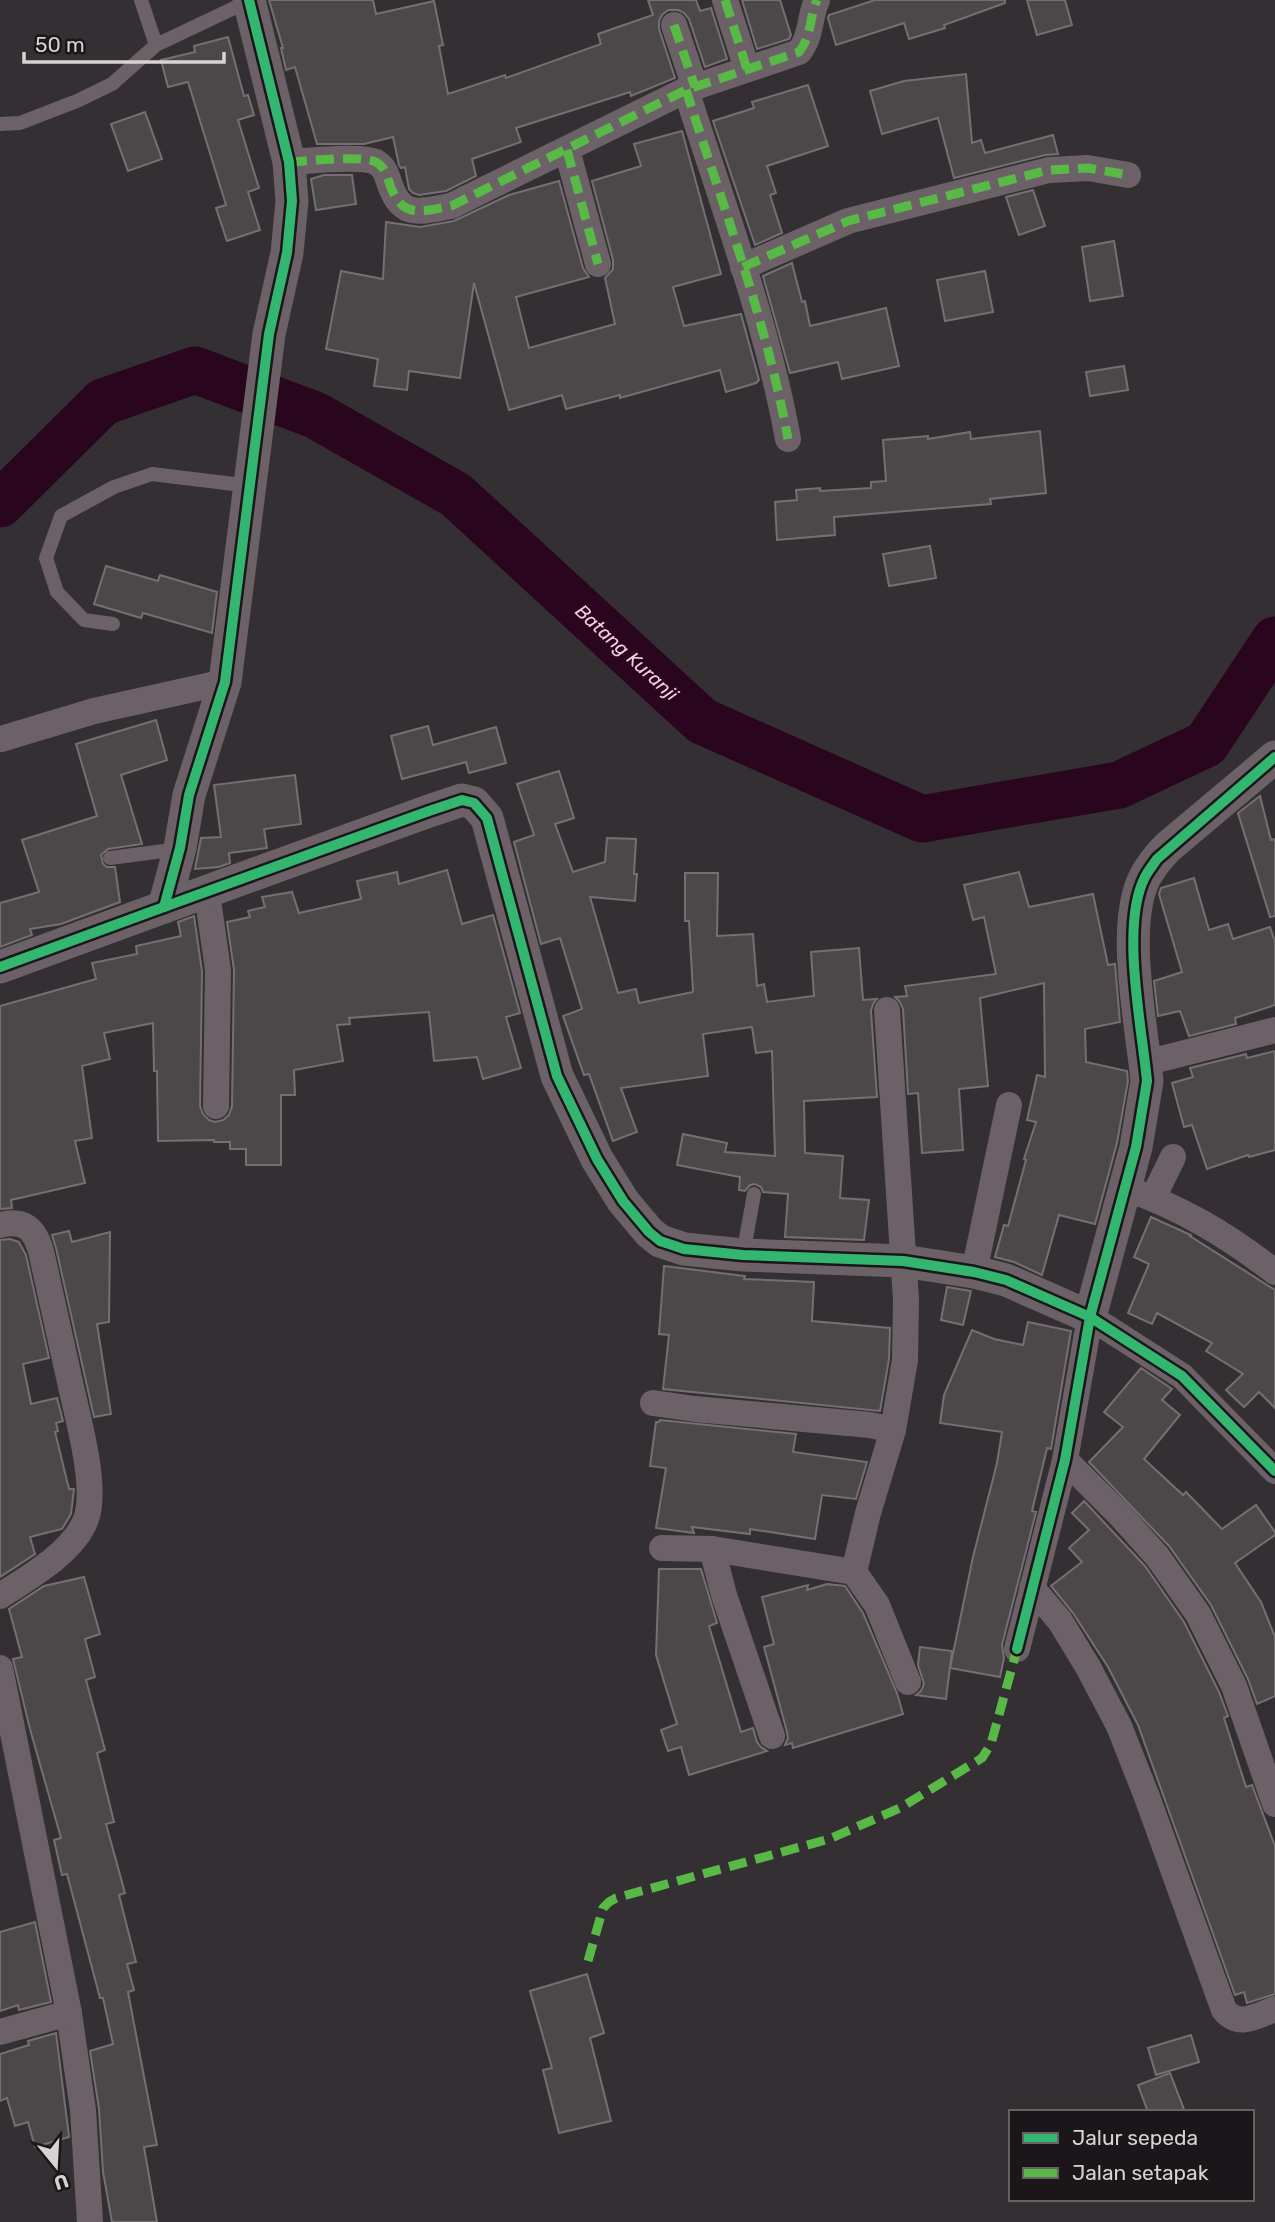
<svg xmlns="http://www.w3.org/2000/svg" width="1275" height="2222" font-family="Rubik,sans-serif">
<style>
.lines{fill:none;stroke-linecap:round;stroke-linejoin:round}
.river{stroke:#29061e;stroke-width:47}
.building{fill:#4c484a;stroke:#746f72;stroke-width:2}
.service{stroke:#6d6168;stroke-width:14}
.minor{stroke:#6d6168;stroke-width:26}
.tertiary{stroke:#6d6168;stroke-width:33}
.quiet{stroke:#58b947;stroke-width:9;stroke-dasharray:18 9;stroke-linecap:butt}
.cycleway-casing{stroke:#1b1619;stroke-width:15}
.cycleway{stroke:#33b770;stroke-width:10}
.labels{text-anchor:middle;stroke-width:6;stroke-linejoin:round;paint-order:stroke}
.water-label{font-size:19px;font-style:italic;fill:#f9cbe5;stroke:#1b1619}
</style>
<rect width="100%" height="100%" fill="#342f32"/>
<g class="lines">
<!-- river -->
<path class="river" id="s1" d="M 0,504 L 103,402 L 195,370 L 315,415 L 456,495 L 702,721 L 922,819 L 1119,785 L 1206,744 L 1275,640"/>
</g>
<!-- building -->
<g class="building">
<polygon points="269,0 373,0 376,14 434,1 443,45 439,46 448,94 505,75 506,78 601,44 598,34 653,15 648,0 696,0 700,11 711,8 727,59 705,67 689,19 684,13 678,10 668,10 662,15 659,21 659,29 675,78 631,96 630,92 516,128 521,142 472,159 476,176 446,191 419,195 413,193 409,189 405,167 401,168 399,165 393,137 364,144 317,144 295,67 286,70 281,48 283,48"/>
<polygon points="742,0 780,0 791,35 789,39 757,49"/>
<polygon points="875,0 1005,0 1005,3 944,25 945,28 909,39 904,23 836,45 828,18 829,15"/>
<polygon points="1027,0 1065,0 1072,25 1037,35"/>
<polygon points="228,37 244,96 248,95 254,115 238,120 259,188 248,192 260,230 227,241 216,208 226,205 188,82 168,87 161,60 195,52 194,46"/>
<polygon points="966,74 972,143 981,140 985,153 1053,135 1058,154 1045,155 954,178 938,118 882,134 870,91 904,81"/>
<polygon points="808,85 828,146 767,166 776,193 770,195 782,233 755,245 713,121 754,108 752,102"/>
<polygon points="145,112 162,159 128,171 111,124"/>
<polygon points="682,131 721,274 673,287 684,326 741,314 759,380 756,383 726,392 720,370 620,398 620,395 566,409 562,395 509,410 474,283 460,378 409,371 407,390 374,386 378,359 326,349 341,271 383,279 386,222 420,227 454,221 509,195 559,181 583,268 589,277 516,297 529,348 615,324 605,278 613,269 613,260 592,181 641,166 634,144"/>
<polygon points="324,175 352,175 356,204 316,210 311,179"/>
<polygon points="1033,190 1045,226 1019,235 1006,197"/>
<polygon points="1114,241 1123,296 1090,301 1082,247"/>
<polygon points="792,263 802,302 805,301 810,326 886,308 899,366 842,379 838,362 790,373 763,276"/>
<polygon points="985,271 993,312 945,321 937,280"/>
<polygon points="1124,366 1128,390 1090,396 1086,372"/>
<polygon points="1040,431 1046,493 990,499 991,504 834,517 835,535 777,540 775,502 797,500 796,490 820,488 820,491 871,488 871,482 886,481 883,440 928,436 928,439 970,432 971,439"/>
<polygon points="930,546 936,578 889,586 883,554"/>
<polygon points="106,566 158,581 160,575 217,592 212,633 143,613 141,618 94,604"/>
<polygon points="156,720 167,760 121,775 142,844 108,849 101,855 103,864 107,867 115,867 120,902 61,924 30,929 32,935 0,947 0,903 39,892 22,840 97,816 76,744"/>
<polygon points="428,726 433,745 496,727 506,763 469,773 466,762 402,779 391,736"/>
<polygon points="559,771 574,818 555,824 573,872 605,862 607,838 636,839 634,874 637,874 635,901 590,897 618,993 636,989 639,1003 693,992 689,921 685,921 685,873 718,873 717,936 753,934 757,986 764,984 767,1002 814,996 811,952 859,948 863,1000 877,999 873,1004 871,1011 877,1097 804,1101 805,1153 843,1156 840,1198 869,1200 864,1240 785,1237 788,1194 763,1192 761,1187 755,1184 750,1185 745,1191 739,1190 740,1177 677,1165 683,1134 727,1143 725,1152 775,1156 772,1051 756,1053 752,1027 703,1034 708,1076 621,1088 637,1132 613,1141 589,1074 584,1075 563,1016 582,1009 560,938 541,944 514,842 534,835 517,784"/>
<polygon points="295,775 301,824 264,829 267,848 229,853 230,863 219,867 195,869 201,838 221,837 214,785"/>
<polygon points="1260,796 1271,840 1275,839 1275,916 1270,917 1238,813"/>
<polygon points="447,870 462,924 493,915 520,1013 506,1017 521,1068 483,1079 477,1057 434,1061 429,1012 349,1018 350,1024 337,1025 343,1061 294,1070 295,1095 281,1095 281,1165 246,1165 246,1149 230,1149 230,1142 214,1142 214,1140 158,1141 157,1071 154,1071 153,1023 104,1033 110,1059 82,1066 92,1138 75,1141 85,1183 11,1200 12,1208 0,1209 0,1006 96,979 92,963 137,954 136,946 181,936 178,922 194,916 202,971 200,1106 203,1114 209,1120 215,1122 223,1120 229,1115 232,1106 234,970 227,922 250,917 248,911 265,907 262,897 292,892 299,913 361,899 357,881 397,872 399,884"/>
<polygon points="1019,872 1029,907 1093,894 1108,965 1115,964 1120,1022 1085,1029 1086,1062 1127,1071 1128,1081 1117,1143 1095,1224 1059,1215 1042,1275 1014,1262 995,1257 1004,1225 1008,1226 1026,1160 1024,1159 1036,1122 1027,1120 1037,1075 1045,1077 1044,983 980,998 988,1086 959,1089 963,1150 922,1153 918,1093 908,1094 903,1009 900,1002 895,997 907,996 905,986 996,974 984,917 973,920 964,885"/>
<polygon points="1194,878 1209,930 1228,924 1233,939 1270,927 1275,942 1275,1005 1235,1018 1236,1024 1189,1036 1180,1011 1158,1016 1154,981 1182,972 1159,894 1161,888"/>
<polygon points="1275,1051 1275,1150 1249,1157 1248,1155 1207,1169 1192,1125 1184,1127 1172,1083 1193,1077 1190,1068 1246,1054 1247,1058"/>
<polygon points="1151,1217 1191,1235 1190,1236 1275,1290 1275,1408 1259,1392 1244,1407 1226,1390 1243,1374 1206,1351 1212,1343 1157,1313 1152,1324 1128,1313 1149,1264 1134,1257"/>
<polygon points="69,1231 72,1242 110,1232 109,1322 97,1324 111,1414 94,1417 56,1248 52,1235"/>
<polygon points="10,1239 19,1242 26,1255 49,1358 23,1364 31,1404 57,1398 63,1421 56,1423 58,1431 55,1432 69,1489 74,1489 71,1514 62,1529 30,1537 35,1554 0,1577 0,1240"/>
<polygon points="664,1266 745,1276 744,1279 814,1282 812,1321 890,1328 889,1359 880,1411 663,1389 669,1335 659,1334"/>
<polygon points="947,1287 971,1291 963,1325 941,1320"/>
<polygon points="1028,1322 1071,1331 1051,1449 1047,1448 1032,1511 1036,1512 1002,1645 1004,1658 1000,1677 950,1668 973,1557 997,1463 1002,1432 940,1423 944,1395 972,1330 994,1339 1023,1345"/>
<polygon points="1141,1368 1172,1389 1162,1400 1180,1415 1144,1459 1183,1495 1186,1492 1222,1529 1256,1505 1275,1532 1275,1535 1235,1563 1261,1602 1275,1637 1275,1696 1257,1704 1248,1679 1211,1605 1169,1546 1089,1462 1123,1427 1104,1412"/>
<polygon points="660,1420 796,1434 793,1452 867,1462 856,1499 822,1495 815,1539 750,1529 750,1534 692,1527 694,1533 656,1528 666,1468 650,1466 656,1422 659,1422"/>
<polygon points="1084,1501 1145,1566 1184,1622 1219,1692 1228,1716 1224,1718 1246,1787 1252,1785 1275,1846 1275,1994 1247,2003 1244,1992 1235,1995 1138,1725 1108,1667 1073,1613 1051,1586 1082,1562 1069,1548 1089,1530 1072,1513"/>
<polygon points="659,1569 701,1569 717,1623 709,1626 741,1732 753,1728 757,1742 761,1747 767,1751 689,1775 681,1747 668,1751 661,1730 677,1724 656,1655"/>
<polygon points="84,1577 100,1634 85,1639 95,1677 86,1680 105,1750 97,1753 114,1822 106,1824 125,1893 119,1895 136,1962 127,1964 134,1990 128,1992 157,2145 144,2147 157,2222 112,2222 103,2172 99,2109 90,2051 113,2044 103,1998 100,1998 67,1874 62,1875 54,1840 61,1838 30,1729 13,1659 22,1657 9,1609 44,1586"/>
<polygon points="827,1584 845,1586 863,1613 897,1693 903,1714 793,1748 792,1743 785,1745 788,1738 787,1732 764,1647 774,1644 762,1597 808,1585 807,1590"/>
<polygon points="920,1647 952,1651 946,1699 916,1695 921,1691 924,1684 918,1665"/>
<polygon points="35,1922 51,2002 19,2010 18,2005 0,2011 0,1932"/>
<polygon points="587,1974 604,2033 590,2038 611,2121 559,2133 543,2070 552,2068 530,1991"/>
<polygon points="56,2033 69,2137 35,2147 28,2122 15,2126 7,2098 0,2101 0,2054 29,2045 28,2041"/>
<polygon points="1191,2035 1199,2062 1156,2075 1148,2048"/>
<polygon points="1170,2073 1185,2112 1148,2112 1138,2085"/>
</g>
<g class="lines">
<!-- service -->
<g class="service">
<polyline points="141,0 156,45"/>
<polyline points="0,124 20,123 77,101 112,84 156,45 249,1"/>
<polyline points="113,624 84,620 57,592 46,558 61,516 114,487 152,474 250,486"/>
<polyline points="110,858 179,849"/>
<polyline points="743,1255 754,1194"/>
</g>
<!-- minor -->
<g class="minor">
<polyline points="725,0 747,69"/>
<polyline points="674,25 695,87"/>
<path d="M 686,90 C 722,203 767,323 788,439"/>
<polyline points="567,150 598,264"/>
<path d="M 289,162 C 309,161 360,155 376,162 C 383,166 386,172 388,179 C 400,218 416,213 451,206 L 686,90 L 799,52 C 812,36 809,18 817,0"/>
<polyline points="743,267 848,221 1049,170 1088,168 1128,175"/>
<polyline points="1,739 94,711 225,682"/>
<polyline points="207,893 218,970 216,1106"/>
<polyline points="1145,1063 1275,1030"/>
<path d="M 1125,1188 C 1182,1208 1227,1235 1275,1272"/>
<polyline points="1153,1198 1173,1157"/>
<path d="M 0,1225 C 24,1219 34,1228 41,1251 C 51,1295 60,1338 70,1382 C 77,1415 98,1487 86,1519 C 74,1552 28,1578 0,1596"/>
<polyline points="974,1272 1009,1105"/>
<polyline points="653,1403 695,1409 870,1425 893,1430"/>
<polyline points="1065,1460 1121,1516 1157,1556 1198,1614 1234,1686 1275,1804"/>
<polyline points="662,1548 712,1549 854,1572 868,1513 893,1430 905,1360 906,1300 887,1010"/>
<polyline points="712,1549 724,1595 772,1736"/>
<polyline points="854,1572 877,1605 908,1682"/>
<path d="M 1032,1588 L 1060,1621 L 1088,1667 L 1119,1726 L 1147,1797 L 1224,2010 C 1239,2028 1256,2016 1275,2009"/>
<polyline points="1017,1649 1065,1460 1090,1317 1182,1376 1275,1471"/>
<polyline points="0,1668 69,2013 83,2110 90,2222"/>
<polyline points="0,2032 69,2013"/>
</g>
<!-- tertiary -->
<g class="tertiary">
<path d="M 164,907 L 429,811 L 462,800 L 474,803 L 487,818 L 557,1076 L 597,1159 L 623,1201 L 649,1232 L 660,1241 L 684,1249 L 743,1255 L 903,1261 L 974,1272 L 1006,1280 L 1090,1317 L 1136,1147 L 1147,1081 C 1142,1027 1120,925 1145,877 C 1151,866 1159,856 1168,847 L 1275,757"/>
<polyline points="0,967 164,907 180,848 189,795 225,682 269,334 287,253 292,201 289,162 249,0"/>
</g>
<!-- quiet -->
<g class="quiet">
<polyline points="725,0 747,69"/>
<polyline points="674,25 695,87"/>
<path d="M 686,90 C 722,203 767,323 788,439"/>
<polyline points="567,150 598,264"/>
<path d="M 289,162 C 309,161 360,155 376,162 C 383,166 386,172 388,179 C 400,218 416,213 451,206 L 686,90 L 799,52 C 812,36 809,18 817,0"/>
<polyline points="743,267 848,221 1049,170 1088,168 1128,175"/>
<polyline points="588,1961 603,1908 609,1902 616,1898 829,1839 900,1808 982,1758 991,1744 1017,1649"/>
</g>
<defs>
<g id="cycleway">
<polyline points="164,907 429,811 462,800 474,803 487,818 557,1076 597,1159 623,1201 649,1232 660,1241 684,1249 743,1255 903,1261 974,1272 1006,1280 1090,1317 1182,1376 1275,1471"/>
<polyline points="0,967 164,907 180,848 189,795 225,682 269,334 287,253 292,201 289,162 249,0"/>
<path d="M 1017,1649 L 1065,1460 L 1090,1317 L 1136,1147 L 1147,1081 C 1142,1027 1120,925 1145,877 C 1148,871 1153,865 1157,859 L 1275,757"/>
</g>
</defs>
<!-- cycleway casing -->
<use href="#cycleway" class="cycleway-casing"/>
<!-- cycleway -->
<use href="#cycleway" class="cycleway"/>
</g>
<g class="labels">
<!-- water labels -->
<g class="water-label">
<text dy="7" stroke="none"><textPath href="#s1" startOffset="765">Batang Kuranji</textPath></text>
</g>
</g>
<!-- legend -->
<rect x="1009" y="2110" width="245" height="91" fill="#1b1619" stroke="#676164" stroke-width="2"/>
<rect x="1023" y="2133" width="35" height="10" fill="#33b770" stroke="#676164" stroke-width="2"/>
<text x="1072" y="2145" font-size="21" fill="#d8d2d5">Jalur sepeda</text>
<rect x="1023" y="2168" width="35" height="10" fill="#58b947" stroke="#676164" stroke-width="2"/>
<text x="1072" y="2180" font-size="21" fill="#d8d2d5">Jalan setapak</text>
<!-- north arrow -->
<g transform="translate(56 2166) rotate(162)" stroke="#1b1619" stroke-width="5" paint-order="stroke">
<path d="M0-5L12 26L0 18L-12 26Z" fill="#d8d2d5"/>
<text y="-10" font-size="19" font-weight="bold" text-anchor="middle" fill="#d8d2d5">U</text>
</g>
<!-- scale -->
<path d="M24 52v10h200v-10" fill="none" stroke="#d8d2d5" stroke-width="3.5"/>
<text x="35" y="52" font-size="21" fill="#d8d2d5" stroke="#1b1619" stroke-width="5" paint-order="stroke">50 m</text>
</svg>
